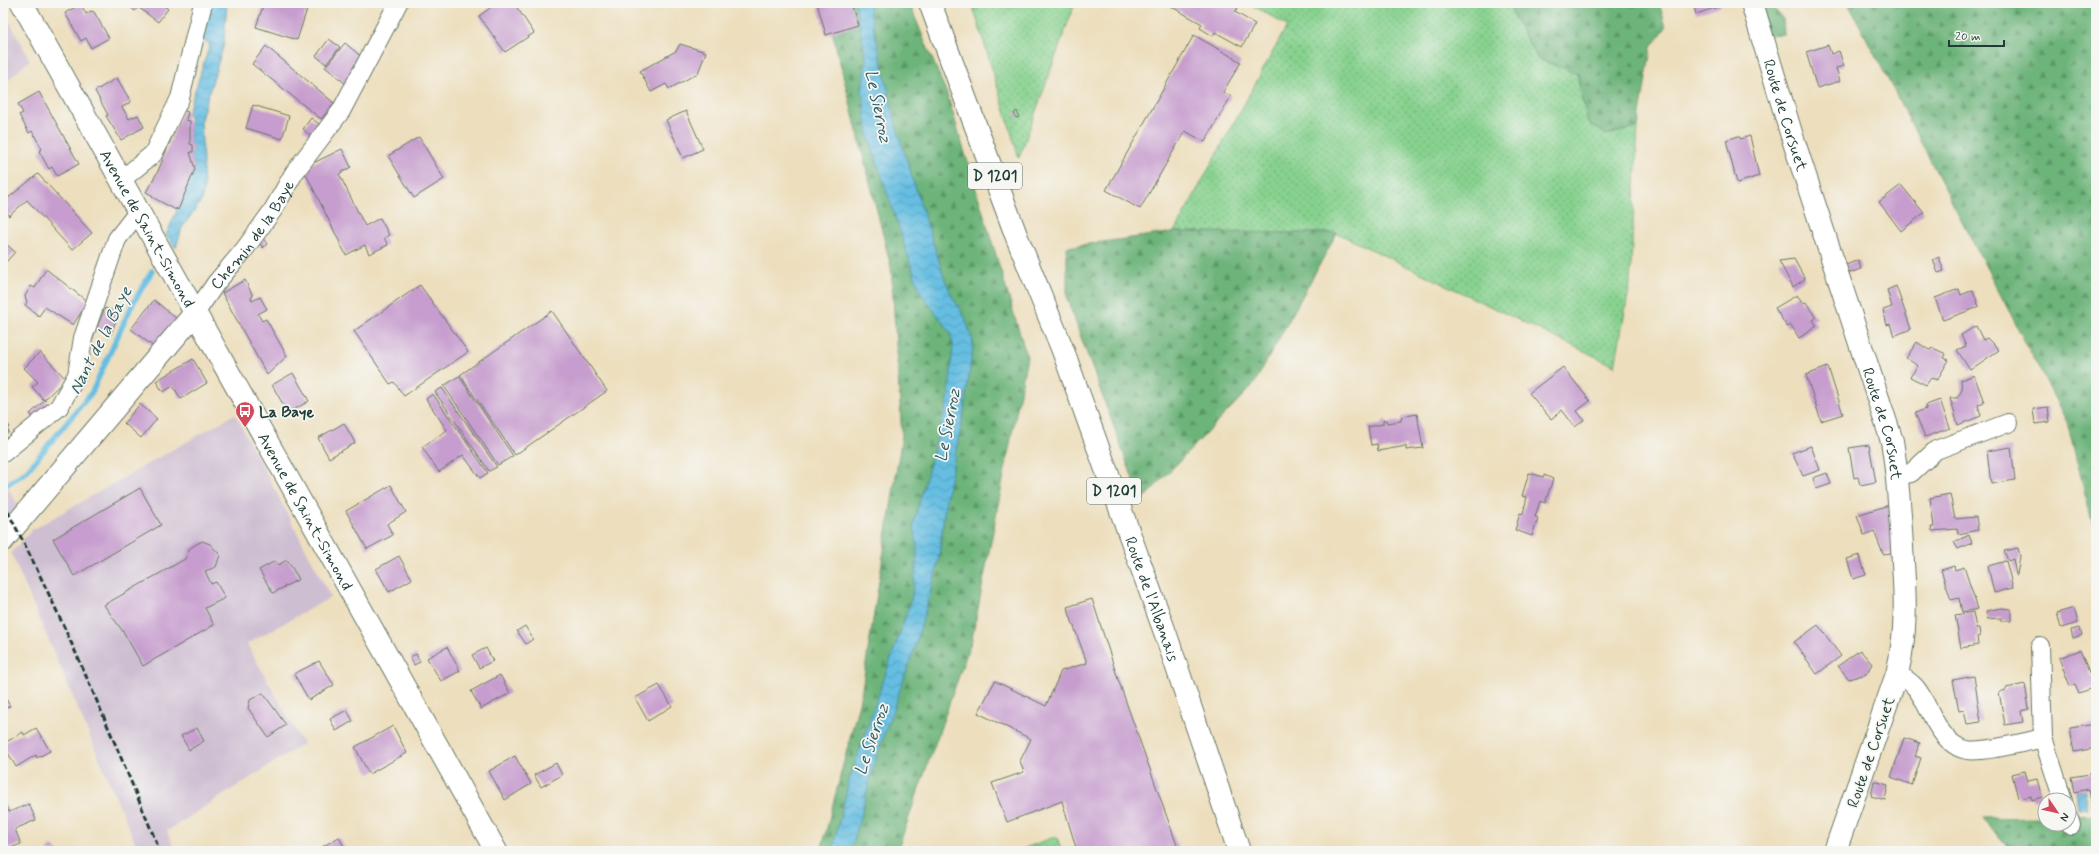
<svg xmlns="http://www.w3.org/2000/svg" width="2099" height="854" font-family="Mynerve,sans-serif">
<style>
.industrial{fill:#cebed1}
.grass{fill:url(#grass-dots);stroke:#538862}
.forest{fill:url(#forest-firs);stroke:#467857}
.water{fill:url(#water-waves);stroke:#427e8b}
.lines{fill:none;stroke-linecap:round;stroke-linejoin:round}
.stream{stroke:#65bee2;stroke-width:5.5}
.building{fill:#c69dce}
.street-casing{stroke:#677664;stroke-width:20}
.secondary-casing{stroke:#677664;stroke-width:24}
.primary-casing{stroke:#677664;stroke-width:24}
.street{stroke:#fff;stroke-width:18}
.secondary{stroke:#fff;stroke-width:22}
.primary{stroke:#fff;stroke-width:22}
.rail{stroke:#1f3d34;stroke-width:3;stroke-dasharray:6 3;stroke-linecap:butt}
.labels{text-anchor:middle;stroke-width:3.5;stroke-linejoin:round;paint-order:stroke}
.shield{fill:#f6f6f2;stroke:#60746d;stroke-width:1}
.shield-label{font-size:15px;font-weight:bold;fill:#1f3d34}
.street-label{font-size:16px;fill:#1f3d34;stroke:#f6f6f2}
.poi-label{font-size:16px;font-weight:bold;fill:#1f3d34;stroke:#f6f6f2;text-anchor:start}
.water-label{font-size:17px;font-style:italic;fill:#305d60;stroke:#f6f6f2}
</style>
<defs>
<pattern id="grass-dots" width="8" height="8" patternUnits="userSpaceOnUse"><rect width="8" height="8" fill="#87d28f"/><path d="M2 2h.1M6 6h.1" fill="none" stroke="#6eac76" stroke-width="1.8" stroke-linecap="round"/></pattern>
<pattern id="forest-firs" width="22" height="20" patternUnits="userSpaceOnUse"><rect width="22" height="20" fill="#6db47a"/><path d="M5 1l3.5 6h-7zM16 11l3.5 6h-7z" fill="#599465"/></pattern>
<pattern id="water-waves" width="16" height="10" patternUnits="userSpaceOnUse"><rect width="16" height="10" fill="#65bee2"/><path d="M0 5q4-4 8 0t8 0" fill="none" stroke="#539cb8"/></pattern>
</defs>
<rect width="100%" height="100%" fill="#f6f6f2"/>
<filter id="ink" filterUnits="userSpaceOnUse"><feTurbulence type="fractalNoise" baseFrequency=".025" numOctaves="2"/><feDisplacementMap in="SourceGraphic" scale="8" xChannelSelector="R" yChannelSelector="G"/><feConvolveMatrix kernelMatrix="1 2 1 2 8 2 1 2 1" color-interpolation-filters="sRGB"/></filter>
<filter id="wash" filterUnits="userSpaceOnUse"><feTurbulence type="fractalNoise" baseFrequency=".012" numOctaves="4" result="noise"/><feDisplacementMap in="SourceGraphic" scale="16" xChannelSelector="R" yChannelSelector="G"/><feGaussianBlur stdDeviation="0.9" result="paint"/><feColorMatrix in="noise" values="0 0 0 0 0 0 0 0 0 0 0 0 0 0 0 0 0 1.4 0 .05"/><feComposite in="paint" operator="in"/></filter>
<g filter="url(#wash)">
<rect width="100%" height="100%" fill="#eddfbe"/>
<!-- industrial -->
<g class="industrial">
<polygon points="3,9 30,60 3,85"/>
<polygon points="235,414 331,597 247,644 303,744 167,831 175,851 139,851 11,553 32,530"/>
<polygon points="3,480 19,506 3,524"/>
</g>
<!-- grass -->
<g class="grass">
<polygon points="972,3 1075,3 1019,158"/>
<polygon points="1249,3 1507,3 1537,58 1577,74 1588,122 1606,135 1638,127 1630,284 1615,366 1337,233 1174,232 1287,26"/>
<polygon points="1057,836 1061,851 1017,851"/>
</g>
<!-- forest -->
<g class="forest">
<polygon points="825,3 909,3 947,94 1027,357 972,639 897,851 821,851 861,695 902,436 891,267"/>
<polygon points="1507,3 1659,3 1666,27 1651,48 1638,127 1606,135 1588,122 1577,74 1537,58"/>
<polygon points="1743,3 1772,3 1771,5 1783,19 1784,34 1766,35"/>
<polygon points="1848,3 2096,3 2096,537 2067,422"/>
<polygon points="1174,232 1337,233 1254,384 1141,501 1067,299 1067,247"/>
<polygon points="2096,815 2096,851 2011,851 1982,818 2045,817 2045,824 2069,824 2069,816"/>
</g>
<!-- water -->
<g class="water">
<polygon points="210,3 227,3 224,44 201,119 204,187 202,200 182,228 176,248 166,235 195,169 190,152 193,152 193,145 190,144 190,121 188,112 210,44 202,39"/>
<path d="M 855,3 L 868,3 L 896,125 L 912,177 L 944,277 L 952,296 L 965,318 L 972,338 L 973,346 L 964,412 L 946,499 L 938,565 L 915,647 L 876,758 L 851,851 L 832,851 L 849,781 L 911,600 C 915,577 921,548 913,525 L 949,396 L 953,344 L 950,332 L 921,293 L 918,286 L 868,135 L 862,91 L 866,58 Z"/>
<polygon points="2085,791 2088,808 2078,809 2075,792"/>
</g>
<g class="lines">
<!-- stream -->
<polyline class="stream" points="3,487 26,472 92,392 132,305 152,271"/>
</g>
<g id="blocks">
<!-- building -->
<g class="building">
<polygon points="125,3 161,3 168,9 158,22 138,7 135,11"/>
<polygon points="264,3 309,3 297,40 256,27"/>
<polygon points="497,3 514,3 534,33 505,52 479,16"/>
<polygon points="817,3 851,3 858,25 826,35"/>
<polygon points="1165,3 1230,3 1238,7 1235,12 1255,24 1242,47 1215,32 1213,36 1200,28 1202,24"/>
<polygon points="1693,3 1720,3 1721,6 1696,14"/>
<polygon points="81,4 86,14 91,11 94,12 109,38 91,48 86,38 81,41 65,13"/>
<polygon points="1194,35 1241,62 1223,92 1231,96 1205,142 1185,131 1140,209 1106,190"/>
<polygon points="329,39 340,47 326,64 316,56"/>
<polygon points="345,43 363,58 346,84 325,67"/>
<polygon points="680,44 706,52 698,73 669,89 666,84 651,92 640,71 676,51"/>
<polygon points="1828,45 1831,54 1839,51 1844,66 1836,68 1840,81 1817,88 1806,52"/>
<polygon points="266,46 334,103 321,119 252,64"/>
<polygon points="117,78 131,102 122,107 129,119 138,115 144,127 121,140 106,116 108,115 95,91"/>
<polygon points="39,92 79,164 57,176 52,167 49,169 39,151 42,149 32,131 29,133 19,115 23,113 18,104"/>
<polygon points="253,105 289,116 282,139 246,128"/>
<polygon points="183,110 188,112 186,120 190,121 190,144 193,145 193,152 190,152 195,169 178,210 176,208 176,210 152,197 153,196 146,192 158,171"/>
<polygon points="686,111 703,149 683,158 666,120"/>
<polygon points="1017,111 1019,117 1016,118 1014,113"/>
<polygon points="311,118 319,124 311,136 303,129"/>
<polygon points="1739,136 1740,139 1750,136 1759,176 1737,183 1726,140"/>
<polygon points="419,137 444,179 414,198 388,156"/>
<polygon points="342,149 351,167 339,174 365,226 380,218 389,235 384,238 388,245 369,254 365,245 346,255 303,168"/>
<polygon points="38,174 92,233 72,250 27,200 9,216 3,210 3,202"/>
<polygon points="1901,185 1924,213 1901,231 1879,202"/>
<polygon points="263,238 267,244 263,248 258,241"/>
<polygon points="3,241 15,252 6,262 3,260"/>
<polygon points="1939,257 1944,271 1938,273 1933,260"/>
<polygon points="1794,259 1805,279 1793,287 1779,261"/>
<polygon points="1858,260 1861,269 1849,273 1846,265"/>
<polygon points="46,269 88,302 73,325 45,307 39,316 25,305 27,302 25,296 31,286 35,288"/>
<polygon points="245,280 253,296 251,298 252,301 260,297 267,309 258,314 262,321 266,319 287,356 267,375 222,293"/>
<polygon points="420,285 468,352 404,396 394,382 390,384 354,331"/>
<polygon points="1896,286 1911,329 1894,336 1890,324 1887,325 1883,310 1892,307 1887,290"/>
<polygon points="1959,289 1961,295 1973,290 1979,307 1943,320 1935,298"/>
<polygon points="1797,295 1803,303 1806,302 1814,315 1816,318 1813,320 1817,326 1799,338 1791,325 1787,327 1775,308"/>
<polygon points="154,300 177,319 154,347 131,329"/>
<polygon points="105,308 119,313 110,336 96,330"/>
<polygon points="552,311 607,391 515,455 460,375"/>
<polygon points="1976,326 1983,340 1987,338 1999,350 1970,370 1957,350 1966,346 1961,335"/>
<polygon points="1917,342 1929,350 1933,348 1946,354 1944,358 1949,360 1937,380 1931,378 1926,385 1910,377 1918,366 1906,358"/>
<polygon points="40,352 66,379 44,400 32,387 38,382 24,368"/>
<polygon points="193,359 207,383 181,399 173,386 163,392 156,381"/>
<polygon points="1563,367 1590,401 1577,411 1584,420 1575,427 1562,410 1551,419 1529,393"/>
<polygon points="1828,367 1843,414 1821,421 1806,375"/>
<polygon points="293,373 309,401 288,413 272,385"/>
<polygon points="1974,375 1984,402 1978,405 1981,416 1958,425 1950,398 1957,398 1962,390 1961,380"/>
<polygon points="459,376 513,456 498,465 444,386"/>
<polygon points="442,388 497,467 489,471 435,392"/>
<polygon points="433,394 488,473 480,478 463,455 439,472 422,447 447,430 426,399"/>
<polygon points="45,400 50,405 36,419 30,414"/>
<polygon points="1940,400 1950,428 1925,437 1915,413 1926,409 1926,405"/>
<polygon points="140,404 157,419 141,438 124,423"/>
<polygon points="2048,407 2050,422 2035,424 2033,409"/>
<polygon points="1417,414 1423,448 1406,450 1406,446 1378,451 1377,444 1371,445 1368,427 1383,424 1383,420 1386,420 1387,423 1401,421 1401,417"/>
<polygon points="7,423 10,427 7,429 9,432 4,435 6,439 3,441 3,425"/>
<polygon points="344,423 355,443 329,458 318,438"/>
<polygon points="1869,445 1876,482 1860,485 1858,477 1854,478 1849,448"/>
<polygon points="1811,446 1820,470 1803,476 1792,453"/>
<polygon points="2011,447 2015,480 1991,484 1987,451"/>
<polygon points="1529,473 1544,477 1544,475 1553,479 1545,503 1540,501 1535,517 1538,518 1532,536 1515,530 1520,513 1523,514 1527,497 1522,496"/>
<polygon points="1827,473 1831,484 1816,489 1813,478"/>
<polygon points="391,485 406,512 387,524 393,535 367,549 346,511"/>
<polygon points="140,488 161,525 74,576 53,539"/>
<polygon points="1950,494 1955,519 1976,517 1978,530 1958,534 1957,529 1932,531 1931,527 1934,527 1930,498"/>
<polygon points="1889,505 1895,561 1892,561 1891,553 1883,554 1874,531 1864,535 1857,515"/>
<polygon points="1969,535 1972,543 1958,549 1954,542"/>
<polygon points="202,541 210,544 220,555 216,567 205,571 211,584 216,582 225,598 205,608 214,625 143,666 124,633 104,605 185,559 190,548"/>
<polygon points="2018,548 2020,556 2017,575 2016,575 2013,559 2008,561 2004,551"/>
<polygon points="1859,555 1866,575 1853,579 1847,559"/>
<polygon points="399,556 412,579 389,592 376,569"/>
<polygon points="287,560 299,579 273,593 259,570 275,561 278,565"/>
<polygon points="2006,561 2013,588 1994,593 1988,566"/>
<polygon points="1954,566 1955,570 1964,567 1978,609 1962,612 1959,598 1951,600 1941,570"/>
<polygon points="1092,599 1119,682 1179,851 1077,851 1062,801 1007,822 992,783 1024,772 1020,761 1031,739 978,713 995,681 1046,706 1061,671 1087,663 1067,607"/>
<polygon points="2001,608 2011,609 2011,621 2001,621 2001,618 1987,619 1986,611"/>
<polygon points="2074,608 2078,623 2061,628 2057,613"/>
<polygon points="1973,612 1976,628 1979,628 1980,636 1977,637 1978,645 1961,648 1955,615"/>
<polygon points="1818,625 1841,656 1817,674 1794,642"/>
<polygon points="525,626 533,639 526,644 517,631"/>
<polygon points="2080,628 2082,635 2073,638 2071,630"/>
<polygon points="447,647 460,671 441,681 427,658"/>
<polygon points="486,648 493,661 479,668 472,655"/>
<polygon points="1860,650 1872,664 1866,674 1849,679 1838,666"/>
<polygon points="2080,650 2091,677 2094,676 2096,687 2079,693 2075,684 2070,686 2059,658"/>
<polygon points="416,654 420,662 414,665 410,657"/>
<polygon points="319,661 334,685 309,700 294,674"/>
<polygon points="500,675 510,693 481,709 471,691"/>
<polygon points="1974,676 1981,722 1967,724 1964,710 1959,711 1953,680"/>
<polygon points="2025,684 2029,709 2021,711 2023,722 2005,725 1999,692 2006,690 2006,688"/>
<polygon points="659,685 672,706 648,721 635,698"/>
<polygon points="263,693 286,725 268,737 248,708 250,700"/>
<polygon points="3,694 10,706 3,710"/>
<polygon points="347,710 353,721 336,731 330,719"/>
<polygon points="2096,724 2096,748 2074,752 2070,728"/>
<polygon points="393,726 407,753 369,774 355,747"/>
<polygon points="36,728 50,751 37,758 36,755 16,767 7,751 3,753 3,744 23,732 24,735"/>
<polygon points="197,728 204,741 189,750 181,736"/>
<polygon points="1904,738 1920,743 1915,756 1921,758 1912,785 1891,777"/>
<polygon points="515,756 531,784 505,800 489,771"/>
<polygon points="556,763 562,775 541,787 534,775"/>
<polygon points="2025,771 2028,781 2037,779 2042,797 2032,800 2031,796 2021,799 2018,798 2012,774"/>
<polygon points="2096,773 2096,810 2093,810 2089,789 2074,792 2071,777"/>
<polygon points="1874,781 1888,785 1885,800 1871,796"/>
<polygon points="3,801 9,812 29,804 36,820 15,829 21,844 5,850 3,843"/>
<polygon points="339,837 346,851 318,851 317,850"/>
<polygon points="52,846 57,851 47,851"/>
<polygon points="1933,848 1938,851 1921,851 1921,849"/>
</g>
</g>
</g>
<g filter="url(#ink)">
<use href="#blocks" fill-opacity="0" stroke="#677664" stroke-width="1"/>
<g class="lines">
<defs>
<g id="street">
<polyline points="120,181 153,154 180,98 203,3"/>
<path id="s1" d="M 196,312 L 216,283 L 244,250 L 273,210 L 294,173 L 341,111 L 398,3"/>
<polyline points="3,453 59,407 77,375 83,338 117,239 138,212"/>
<polyline points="1898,476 1911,473 1936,450 2008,423"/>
<polyline points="2040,646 2043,738 2063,800"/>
<path d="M 1897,674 C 1918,685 1919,692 1930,712 C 1937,727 1949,747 1967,750 C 1982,753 2026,742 2043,738"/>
<polyline points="2069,819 2071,825"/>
</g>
<g id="secondary">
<path id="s2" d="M 22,3 L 496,851"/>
<path id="s3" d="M 1752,3 L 1792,136 L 1892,441 C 1898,476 1900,511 1902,547 C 1905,593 1908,628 1897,674 L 1835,851"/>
<polyline points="3,540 196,312"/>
</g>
<g id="primary">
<path id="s4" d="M 930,3 L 1016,235 L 1062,348 L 1166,635 L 1239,851"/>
</g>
</defs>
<!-- street casing -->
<use href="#street" class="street-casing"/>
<!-- secondary casing -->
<use href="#secondary" class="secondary-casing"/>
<!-- primary casing -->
<use href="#primary" class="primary-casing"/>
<!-- street -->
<use href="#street" class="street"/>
<!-- secondary -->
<use href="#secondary" class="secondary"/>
<!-- primary -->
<use href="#primary" class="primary"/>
<!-- rail -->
<path class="rail" d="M 3,503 C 63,615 111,734 160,851"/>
</g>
</g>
<!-- icons -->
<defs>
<symbol id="bus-pin" viewBox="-11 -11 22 30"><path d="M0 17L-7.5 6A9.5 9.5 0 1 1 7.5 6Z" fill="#d1495b" stroke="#f6f6f2"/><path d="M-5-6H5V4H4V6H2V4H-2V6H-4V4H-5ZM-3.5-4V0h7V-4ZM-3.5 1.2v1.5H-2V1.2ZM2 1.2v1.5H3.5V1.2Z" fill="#fff"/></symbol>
</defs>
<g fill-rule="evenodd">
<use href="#bus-pin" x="234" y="400" width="22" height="30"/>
</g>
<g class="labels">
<!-- shield labels -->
<g class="shield">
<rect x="968" y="163" width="54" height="26" rx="3"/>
<rect x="1087" y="478" width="54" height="26" rx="3"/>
</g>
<g class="shield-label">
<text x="995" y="181">D 1201</text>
<text x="1114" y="496">D 1201</text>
</g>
<!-- street labels -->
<g class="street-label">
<text dy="6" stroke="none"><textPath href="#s3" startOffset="117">Route de Corsuet</textPath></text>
<text dy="6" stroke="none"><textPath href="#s2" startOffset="258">Avenue de Saint-Simond</textPath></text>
<text dy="6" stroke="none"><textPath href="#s1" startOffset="96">Chemin de la Baye</textPath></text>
<text dy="6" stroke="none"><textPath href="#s3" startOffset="441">Route de Corsuet</textPath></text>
<text dy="6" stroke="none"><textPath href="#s2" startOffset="582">Avenue de Saint-Simond</textPath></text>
<text dy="6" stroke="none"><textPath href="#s4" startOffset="636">Route de l'Albanais</textPath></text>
<text transform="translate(1870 752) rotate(-71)" y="6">Route de Corsuet</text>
</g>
<!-- poi labels -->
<g class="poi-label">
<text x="259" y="417">La Baye</text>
</g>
<!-- water labels -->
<g class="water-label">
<text transform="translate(879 106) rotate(78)" y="6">Le Sierroz</text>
<text transform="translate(100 340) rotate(-63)" y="6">Nant de la Baye</text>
<text transform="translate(947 425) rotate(-79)" y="6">Le Sierroz</text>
<text transform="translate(871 739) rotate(-71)" y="6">Le Sierroz</text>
</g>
</g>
<!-- margin -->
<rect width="2099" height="854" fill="none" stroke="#f6f6f2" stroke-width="16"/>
<!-- north arrow -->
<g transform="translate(2057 812) rotate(124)"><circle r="19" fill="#f6f6f2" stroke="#a0aca6"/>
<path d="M0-3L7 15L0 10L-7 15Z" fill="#d1495b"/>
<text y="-6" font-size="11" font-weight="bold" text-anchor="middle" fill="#1f3d34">N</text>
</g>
<!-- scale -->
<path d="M1949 40v6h55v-6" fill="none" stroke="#1f3d34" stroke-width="2"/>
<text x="1955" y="40" font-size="12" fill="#1f3d34" stroke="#f6f6f2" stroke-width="3" paint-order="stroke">20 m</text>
</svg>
